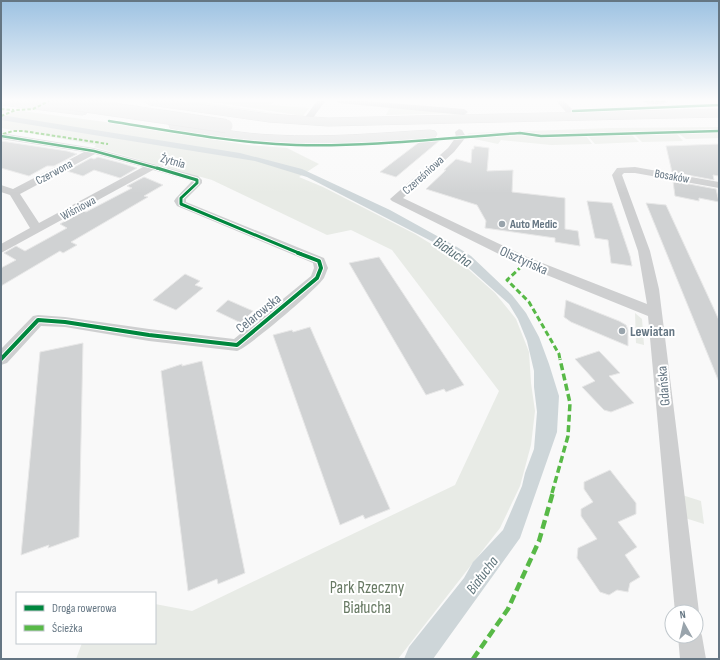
<svg xmlns="http://www.w3.org/2000/svg" width="720" height="660" font-family="'Sofia Sans Condensed',sans-serif">
<style>
.green{fill:#e8ebe6}
.water{fill:#ced6d9}
.building{fill:#d0d2d3;stroke:#e8e8e8}
.lines{fill:none;stroke-linecap:round;stroke-linejoin:round}
.primary-casing{stroke:#d5d6d7;stroke-width:1}
.street{fill:#cecfd0;fill-rule:evenodd}
.primary{fill:#e1e2e2;fill-rule:evenodd}
.primary-bridge-casing{stroke:#d5d6d7;stroke-width:14;stroke-linecap:butt}
.primary-bridge{stroke:#e1e2e2;stroke-width:13}
.quiet-far3{stroke:#58b947;stroke-width:2;stroke-dasharray:3.5 2;stroke-linecap:butt}
.quiet-far2{stroke:#58b947;stroke-width:3;stroke-dasharray:5.5 3;stroke-linecap:butt}
.quiet-far1{stroke:#58b947;stroke-width:3.5;stroke-dasharray:7 3.5;stroke-linecap:butt}
.quiet{stroke:#58b947;stroke-width:4.5;stroke-dasharray:9 4.5;stroke-linecap:butt}
.cycleway-far2-casing{stroke:#fff;stroke-width:4}
.cycleway-far1-casing{stroke:#fff;stroke-width:5}
.cycleway-casing{stroke:#fff;stroke-width:6}
.cycleway-far2{stroke:#00873e;stroke-width:2.5}
.cycleway-far1{stroke:#00873e;stroke-width:3}
.cycleway{stroke:#00873e;stroke-width:4}
.poi-dot{fill:#99a4ac;stroke:#fff;stroke-width:1.5}
.labels{text-anchor:middle;stroke-width:4;stroke-linejoin:round;paint-order:stroke}
.far-street-label{font-size:12px;fill:#657683;stroke:#fff}
.far-poi-label{font-size:12px;font-weight:bold;fill:#657683;stroke:#fff;text-anchor:start}
.street-label{font-size:14px;fill:#657683;stroke:#fff}
.poi-label{font-size:14px;font-weight:bold;fill:#657683;stroke:#fff;text-anchor:start}
.water-label{font-size:15px;font-style:italic;fill:#60757c;stroke:#fff}
.near-park-label{font-size:17px;fill:#687a64;stroke:#fff}
</style>
<rect width="100%" height="100%" fill="#f9f9f9"/>
<!-- green -->
<g class="green">
<polygon points="177,101 196,101 300,117"/>
<polygon points="207,101 273,102 271,105 309,108 303,116"/>
<polygon points="390,107 458,113 386,115"/>
<polygon points="22,111 121,124 247,145 287,148 319,164 299,177 323,187 415,234 459,261 495,293 516,319 529,352 531,383 535,411 531,445 520,486 500,528 398,659 76,659 82,643 155,643 155,604 192,611 455,485 499,391 392,250 351,230 327,235 212,180 94,147 96,145 1,128 1,118 13,112"/>
<polygon points="719,127 719,130 541,135 519,132 467,134 469,133 611,128"/>
<polygon points="719,132 719,138 686,139 679,134"/>
<polygon points="520,134 542,137 586,136 592,144 551,145 501,140 498,144 465,137"/>
<polygon points="677,134 683,141 642,142 635,135"/>
<polygon points="632,135 639,142 595,144 588,136"/>
<polygon points="635,313 642,319 644,345 636,343"/>
<polygon points="682,495 701,501 704,524 685,518"/>
</g>
<!-- water -->
<polygon class="water" points="1,115 240,153 302,169 390,210 457,247 471,256 512,295 526,313 539,337 549,364 559,396 557,432 520,538 433,659 404,659 409,647 464,578 473,562 503,530 522,486 525,473 534,449 537,412 534,387 534,371 527,341 518,319 509,304 461,261 437,244 307,177 255,161 1,120"/>
<!-- building -->
<g class="building">
<polygon points="436,137 439,141 396,177 380,172 422,140"/>
<polygon points="1,141 67,151 77,154 54,166 47,166 29,176 1,168"/>
<polygon points="719,144 719,176 713,175 714,180 672,172 666,146"/>
<polygon points="474,146 489,148 487,171 513,170 512,192 565,198 565,229 578,231 580,246 555,242 555,238 485,228 486,221 477,205 426,189 446,170 444,170 456,159 471,163 472,149 474,149"/>
<polygon points="98,157 121,163 137,168 120,178 94,170 83,176 67,171 91,158 94,159"/>
<polygon points="144,177 163,185 144,196 148,197 71,242 77,245 63,253 60,251 1,286 1,268 16,260 4,253 16,246 25,251 67,228 60,224 83,211 86,212 132,188 127,186"/>
<polygon points="673,181 716,189 719,202 699,198 699,201 675,196"/>
<polygon points="587,201 612,203 630,256 632,266 611,263 608,240 595,238"/>
<polygon points="646,203 666,205 719,320 719,382"/>
<polygon points="379,257 422,322 464,385 446,392 444,389 426,395 349,263"/>
<polygon points="185,274 200,281 195,285 203,288 176,310 153,300"/>
<polygon points="228,300 253,311 241,323 216,311"/>
<polygon points="566,300 619,321 626,325 628,330 628,346 571,322 564,317"/>
<polygon points="310,327 390,509 365,519 363,515 340,525 273,335 292,330 293,332"/>
<polygon points="83,343 79,537 48,548 49,545 21,555 40,352"/>
<polygon points="599,351 620,373 609,376 634,403 611,412 604,410 582,387 595,381 575,359"/>
<polygon points="202,361 245,573 218,584 217,579 188,591 161,371 182,364 182,366"/>
<polygon points="610,470 636,503 636,514 618,522 637,547 625,555 640,577 630,583 628,592 617,590 609,595 600,592 577,558 578,548 597,539 581,516 581,509 593,502 584,489 584,482"/>
</g>
<g class="lines">
<defs>
<g id="primary">
<polygon points="1,101 30,101 82,107 86,108 88,111 86,114 82,115 1,105"/>
<polygon points="144,101 175,101 269,114 328,118 719,109 719,117 328,126 269,122 150,105 146,103"/>
<path d="M 175,121 C 208,127 241,134 275,135 C 327,138 378,133 430,130 L 435,131 L 437,134 L 435,137 L 430,138 C 341,144 258,150 170,128 L 169,125 L 170,122 Z"/>
</g>
</defs>
<!-- primary casing -->
<use href="#primary" class="primary-casing"/>
<!-- street -->
<g class="street">
<polygon points="317,101 325,101 313,118 307,118 306,116"/>
<polygon points="335,101 366,101 464,109 468,112 464,115 339,103"/>
<polygon points="556,101 564,101 578,115 579,117 578,119 572,119"/>
<path d="M 641,101 L 670,101 C 665,105 646,105 641,101 Z"/>
<polygon points="459,129 462,130 466,137 454,152 403,198 527,257 647,304 638,251 612,175 617,168 635,167 719,182 719,188 635,173 624,173 622,175 650,251 659,289 699,612 696,619 696,612 675,612 648,316 517,263 392,201 390,199 448,148 456,137 455,132"/>
<path d="M 1,133 L 94,148 L 198,176 L 202,180 L 202,183 L 186,199 L 186,202 L 324,258 L 328,268 L 324,278 C 317,289 249,347 237,351 L 149,341 L 65,327 L 41,326 L 7,363 L 1,365 L 1,349 L 33,316 L 38,315 L 65,317 L 149,329 L 234,339 L 311,276 L 314,268 L 313,263 L 177,206 L 174,201 L 176,198 L 192,181 L 153,170 L 1,253 L 1,244 L 30,228 L 10,195 L 1,192 L 1,185 L 13,189 L 84,152 L 1,139 ZM 95,154 L 143,167 L 39,223 L 20,194 Z"/>
<polygon points="696,626 699,627 702,636 706,659 680,659 678,636 696,636"/>
</g>
<!-- primary -->
<use href="#primary" class="primary"/>
<defs>
<polyline id="primary-bridge" points="55,101 226,126"/>
</defs>
<!-- primary-bridge casing -->
<use href="#primary-bridge" class="primary-bridge-casing"/>
<!-- primary-bridge -->
<use href="#primary-bridge" class="primary-bridge"/>
<!-- quiet-far3 -->
<g class="quiet-far3">
<polyline points="645,101 666,101"/>
<polyline points="1,109 14,110"/>
<polyline points="1,116 16,110 33,109 49,101"/>
<polyline points="3,134 13,131 23,131 108,144"/>
</g>
<!-- quiet-far2 -->
<polyline class="quiet-far2" points="522,266 507,280 529,302 559,354 560,360"/>
<!-- quiet-far1 -->
<polyline class="quiet-far1" points="552,493 568,436 570,403 560,359"/>
<!-- quiet -->
<polyline class="quiet" points="473,659 508,609 539,541 553,492"/>
<defs>
<g id="cycleway-far2">
<polyline points="573,111 719,105"/>
<path d="M 109,121 C 171,131 233,143 296,145 C 370,147 445,138 520,133 L 541,136 L 719,131"/>
<polyline points="1,136 94,151 160,169"/>
</g>
<polyline id="cycleway-far1" points="157,168 197,180 197,183 181,198 181,204 301,254"/>
<polyline id="cycleway" points="1,359 38,320 65,322 149,335 237,345 317,278 321,268 319,261 298,253"/>
</defs>
<!-- cycleway-far2 casing -->
<use href="#cycleway-far2" class="cycleway-far2-casing"/>
<!-- cycleway-far1 casing -->
<use href="#cycleway-far1" class="cycleway-far1-casing"/>
<!-- cycleway casing -->
<use href="#cycleway" class="cycleway-casing"/>
<!-- cycleway-far2 -->
<use href="#cycleway-far2" class="cycleway-far2"/>
<!-- cycleway-far1 -->
<use href="#cycleway-far1" class="cycleway-far1"/>
<!-- cycleway -->
<use href="#cycleway" class="cycleway"/>
</g>
<!-- sky -->
<linearGradient id="sky" x2="0" y2="1"><stop stop-color="#9dc2e2"/><stop offset="0.52" stop-color="#fcfcfc"/><stop offset="1" stop-color="#fcfcfc" stop-opacity="0"/></linearGradient>
<rect width="720" height="193" fill="url(#sky)"/>
<!-- markers -->
<g class="poi-dot">
<circle cx="502" cy="224" r="4"/>
<circle cx="622" cy="331" r="4"/>
</g>
<g class="labels">
<!-- far-street labels -->
<g class="far-street-label">
<text transform="translate(173 161) rotate(16)" y="4">Żytnia</text>
<text transform="translate(54 172) rotate(-28)" y="4">Czerwona</text>
<text transform="translate(423 175) rotate(-42)" y="4">Czereśniowa</text>
<text transform="translate(672 176) rotate(10)" y="4">Bosaków</text>
<text transform="translate(78 208) rotate(-28)" y="4">Wiśniowa</text>
</g>
<!-- far-poi labels -->
<g class="far-poi-label">
<text x="510" y="228">Auto Medic</text>
</g>
<!-- street labels -->
<g class="street-label">
<text transform="translate(524 260) rotate(24)" y="5">Olsztyńska</text>
<text transform="translate(258 313) rotate(-39)" y="5">Celarowska</text>
<text transform="translate(663 386) rotate(-95)" y="5">Gdańska</text>
</g>
<!-- poi labels -->
<g class="poi-label">
<text x="630" y="336">Lewiatan</text>
</g>
<!-- water labels -->
<g class="water-label">
<text transform="translate(453 252) rotate(34)" y="5">Białucha</text>
<text transform="translate(482 575) rotate(-53)" y="5">Białucha</text>
</g>
<!-- near-park labels -->
<g class="near-park-label">
<text x="367" y="593">Park Rzeczny<tspan x="367" dy="20">Białucha</tspan></text>
</g>
</g>
<!-- border -->
<rect width="720" height="660" fill="none" stroke="#657683" stroke-width="4"/>
<!-- legend -->
<rect x="16" y="592" width="140" height="52" fill="#ffffff" stroke="#c1c8cd"/>
<rect x="24" y="605" width="20" height="6" fill="#00873e" stroke="#c1c8cd"/>
<text x="52" y="612" font-size="12" fill="#657683">Droga rowerowa</text>
<rect x="24" y="625" width="20" height="6" fill="#58b947" stroke="#c1c8cd"/>
<text x="52" y="632" font-size="12" fill="#657683">Ścieżka</text>
<!-- north arrow -->
<g transform="translate(684 624) rotate(352)"><circle r="19" fill="#ffffff" stroke="#c1c8cd"/>
<path d="M0-3L7 15L0 10L-7 15Z" fill="#99a4ac"/>
<text y="-6" font-size="11" font-weight="bold" text-anchor="middle" fill="#657683">N</text>
</g>
</svg>
